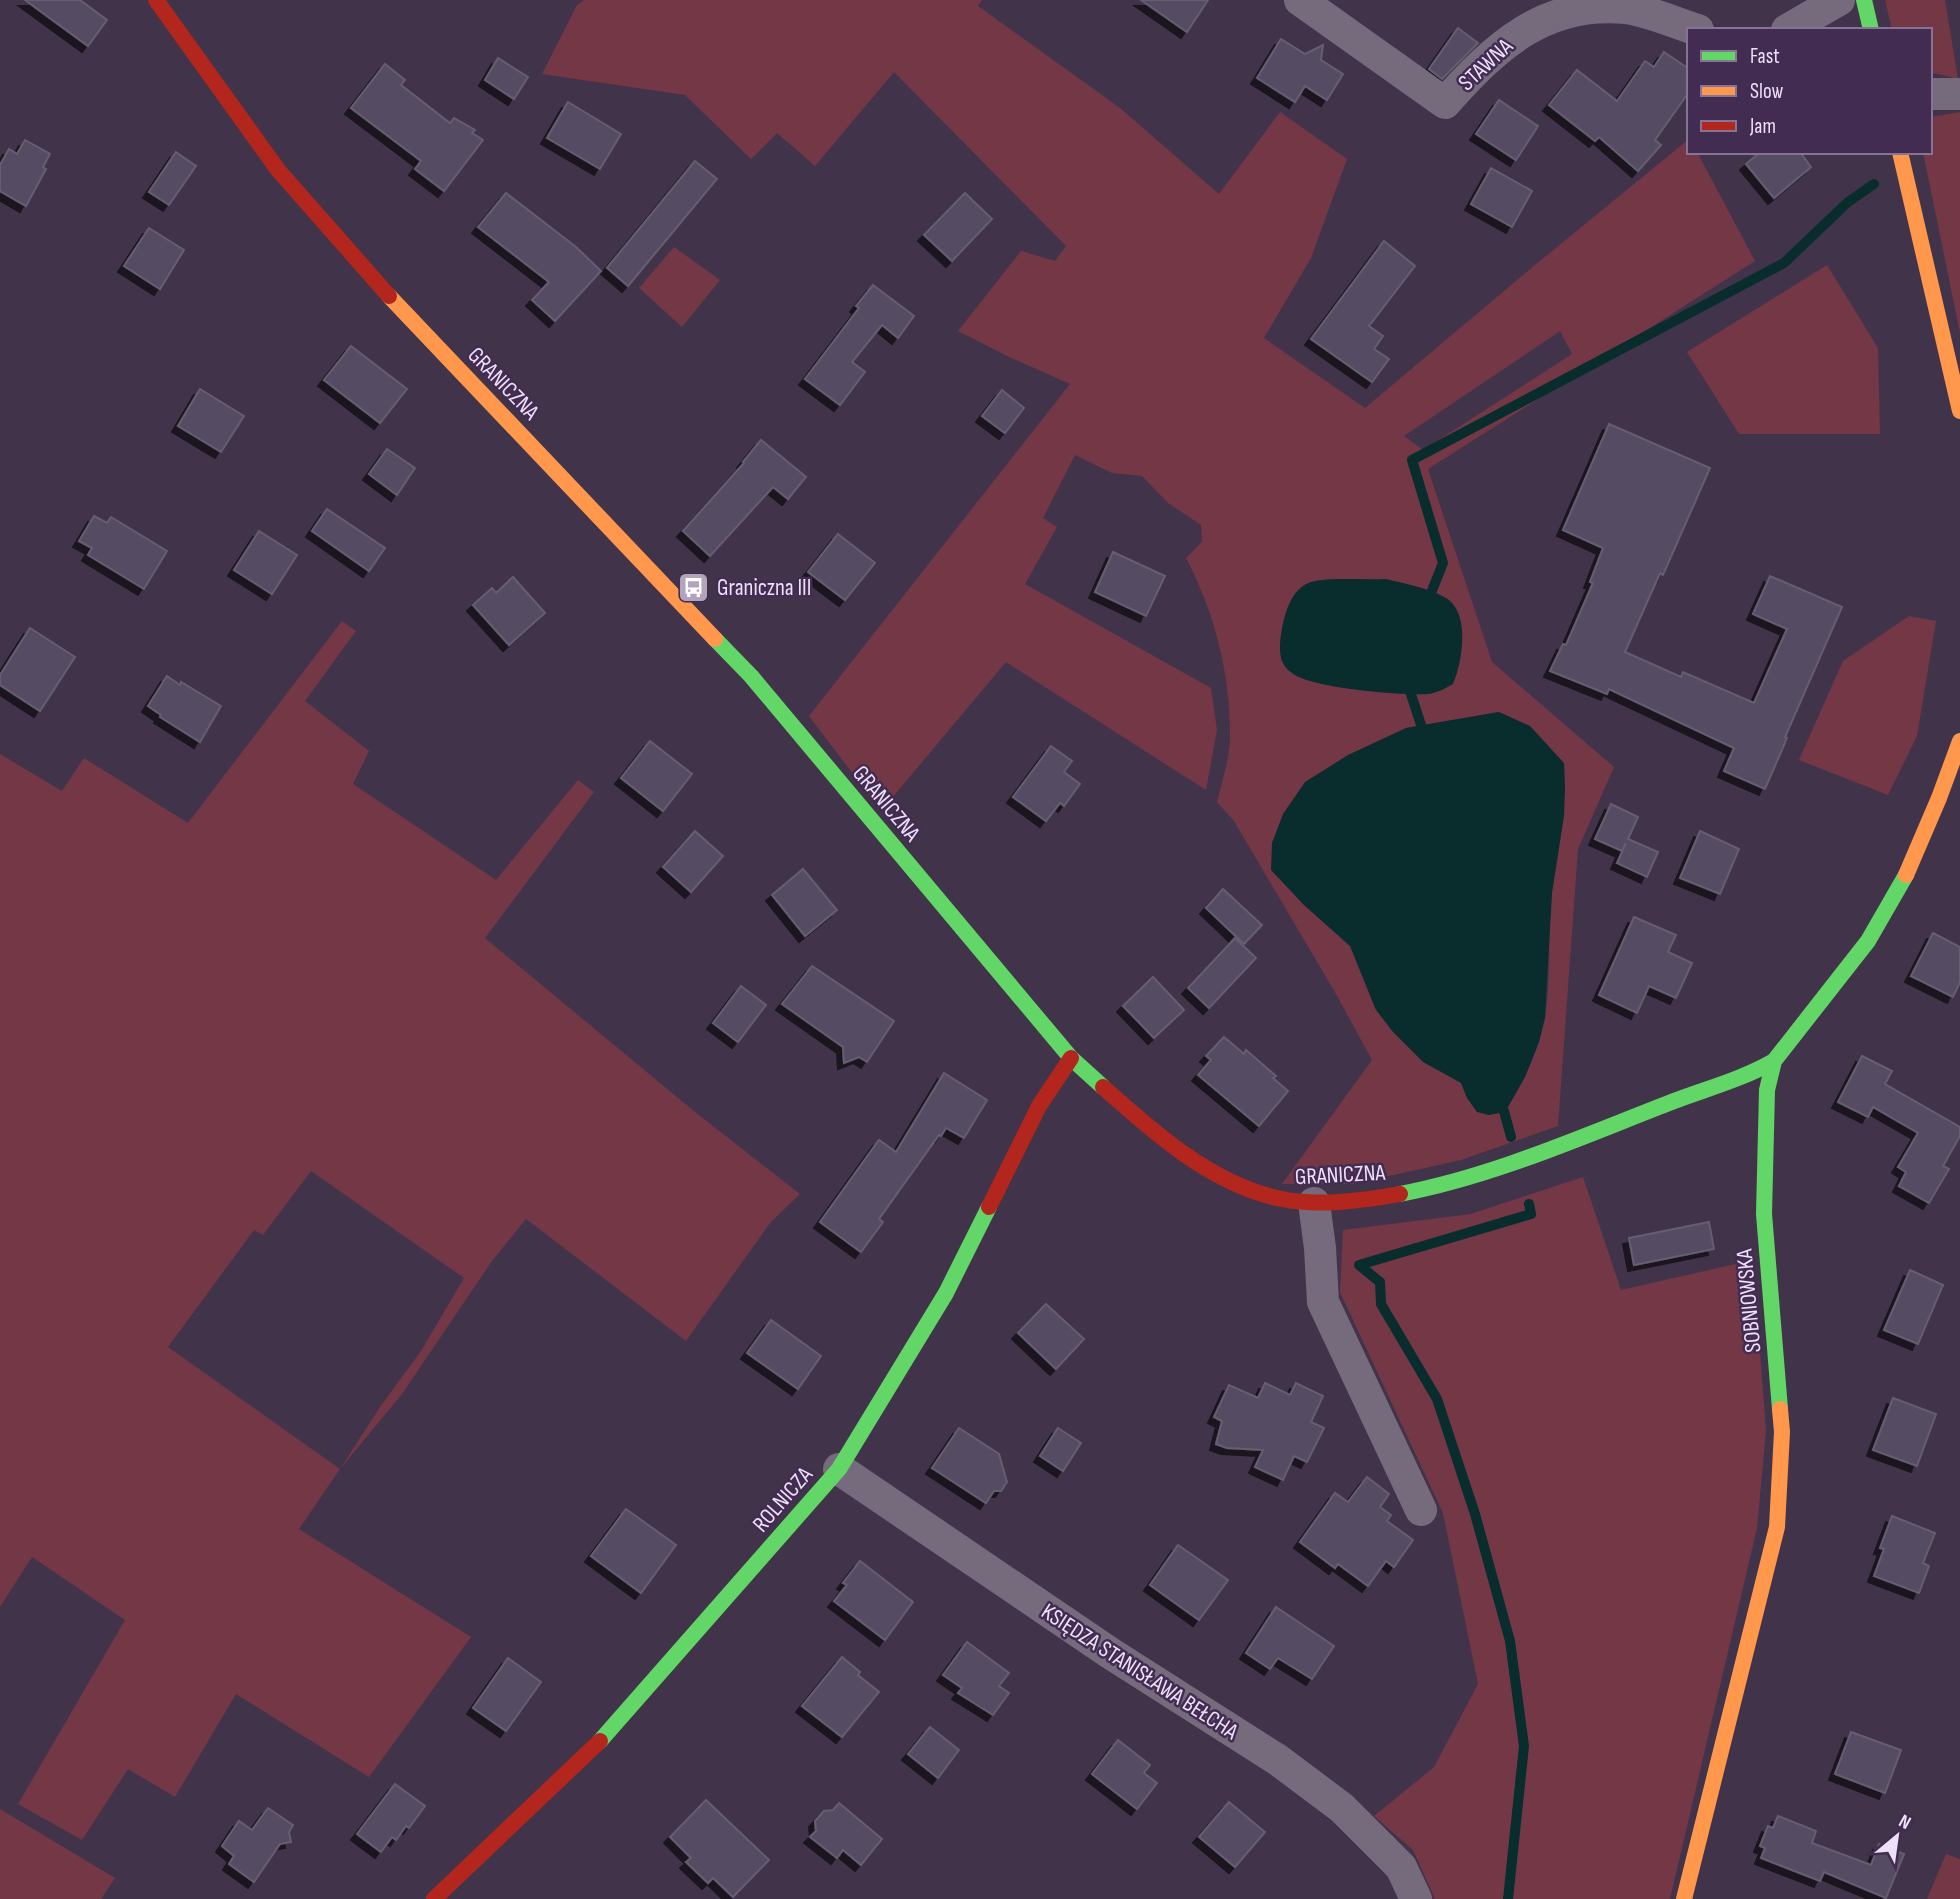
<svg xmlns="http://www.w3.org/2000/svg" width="1960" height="1899" font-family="'Sofia Sans Condensed',sans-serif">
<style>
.green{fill:#743746;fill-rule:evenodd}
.water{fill:#092c2d}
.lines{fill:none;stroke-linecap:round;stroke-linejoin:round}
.stream{stroke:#092c2d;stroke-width:10}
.building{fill:#554c63;stroke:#655d70;stroke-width:2;filter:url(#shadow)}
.street{stroke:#766b7d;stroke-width:32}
.fast{stroke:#63d668;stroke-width:16}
.slow{stroke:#ff974d;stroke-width:16}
.jam{stroke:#b3261e;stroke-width:16}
.labels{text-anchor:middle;stroke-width:5;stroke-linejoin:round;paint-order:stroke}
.street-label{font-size:23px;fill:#eee0f8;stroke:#432c52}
.poi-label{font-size:23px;fill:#eee0f8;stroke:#432c52;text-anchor:start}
</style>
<defs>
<filter id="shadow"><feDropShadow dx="-6" dy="6" stdDeviation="0" flood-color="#0009"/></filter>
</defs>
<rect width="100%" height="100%" fill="#41344a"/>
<!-- green -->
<g class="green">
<path d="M 584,0 L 982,0 L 978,6 L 1120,108 L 1219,194 L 1280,112 L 1347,159 L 1311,258 L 1264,338 L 1365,408 L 1535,265 L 1689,139 L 1689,152 L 1697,152 L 1755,261 L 1428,469 L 1492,662 L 1614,767 L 1578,849 L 1558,1126 L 1461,1160 L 1353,1184 L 1282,1184 L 1372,1060 L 1336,994 L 1234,821 L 1217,802 C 1222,781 1231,755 1230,733 C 1230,673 1214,611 1186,558 L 1202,542 L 1201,525 L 1168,503 L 1142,476 L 1112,473 L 1075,455 L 1043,518 L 1057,527 L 1025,584 L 1211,688 L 1217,730 L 1206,790 L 1006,662 L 881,811 L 809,716 L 1070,384 L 1009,357 L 958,331 L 1021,251 L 1055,261 L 1066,246 L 894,72 L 815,166 L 777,133 L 751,159 L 685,95 L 542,74 L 577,5 ZM 1560,331 L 1572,354 L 1423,450 L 1404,436 ZM 1386,579 L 1421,588 L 1450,601 L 1431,694 L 1399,693 L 1336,687 L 1281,661 L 1280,641 L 1284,618 ZM 1498,712 L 1564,763 C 1566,808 1557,847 1552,891 C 1547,933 1552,977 1545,1019 C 1538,1052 1523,1083 1505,1112 L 1467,1098 L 1461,1083 L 1376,1010 L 1350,946 L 1303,904 L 1406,728 Z"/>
<polygon points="1885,0 1945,0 1958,79 1930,72 1930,30 1892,30"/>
<polygon points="1960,112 1960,333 1923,152 1930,152 1930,117"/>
<polygon points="674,247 720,280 682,327 639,288"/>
<polygon points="1827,265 1878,348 1880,434 1739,434 1687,352"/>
<polygon points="1909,616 1936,621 1917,736 1888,795 1799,760 1843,661"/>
<path d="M 342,621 L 356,631 L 305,701 L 369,751 L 353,784 L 496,880 L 578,780 L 594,792 L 485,938 L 695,1112 L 800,1194 L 770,1223 L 686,1341 L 526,1219 L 492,1261 L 402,1394 L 340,1469 L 299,1529 L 471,1637 L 369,1777 L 236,1694 L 175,1797 L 128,1769 L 82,1840 L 18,1804 L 125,1620 L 32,1557 L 0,1607 L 0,754 L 62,791 L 84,758 L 188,823 ZM 311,1171 L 464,1278 L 421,1351 L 380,1407 L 340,1469 L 168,1347 L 254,1230 L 263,1235 Z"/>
<polygon points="1583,1177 1621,1290 1753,1260 1766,1431 1757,1528 1670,1899 1435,1899 1413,1850 1374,1816 1434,1767 1478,1684 1443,1513 1340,1292 1343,1230 1471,1214"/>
<polygon points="0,1809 115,1878 101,1899 0,1899"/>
<polygon points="1946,1854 1960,1859 1960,1899 1927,1899"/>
</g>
<!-- water -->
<g class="water">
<path d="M 1386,579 C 1405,584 1434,589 1449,600 C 1470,617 1462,663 1453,684 C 1446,688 1437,693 1428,694 C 1403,696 1310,688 1292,673 C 1279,664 1279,650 1281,635 C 1284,616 1290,589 1311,582 C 1326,577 1369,580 1386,579 Z"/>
<polygon points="1499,712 1530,726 1564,763 1565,789 1564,816 1552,893 1545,1017 1539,1042 1525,1077 1505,1112 1489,1115 1477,1112 1467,1098 1461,1083 1423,1062 1393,1032 1376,1010 1350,946 1303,904 1271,870 1272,843 1283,814 1305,782 1348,755 1406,728"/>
</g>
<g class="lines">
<!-- stream -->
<g class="stream">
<polyline points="1427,603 1443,563 1412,460 1784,263 1848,202 1874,184"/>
<polyline points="1407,682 1425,737"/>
<polyline points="1501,1100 1511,1137"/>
<polyline points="1508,1899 1524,1746 1510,1641 1475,1514 1437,1399 1381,1304 1380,1282 1359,1265 1531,1214 1529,1204"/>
</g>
</g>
<!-- building -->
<g class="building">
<polygon points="25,0 80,0 107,20 88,46"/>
<polygon points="1141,0 1208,0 1187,32"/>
<polygon points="1458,28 1478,43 1442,79 1429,69"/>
<polygon points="1281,39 1305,54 1323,45 1321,60 1343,74 1327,100 1305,86 1295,102 1257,78"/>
<polygon points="1664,52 1689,69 1689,92 1655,140 1661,145 1638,171 1599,137 1595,141 1549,105 1577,70 1617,101 1645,61 1654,67"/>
<polygon points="498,58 528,77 514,99 485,80"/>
<polygon points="385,64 405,80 401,85 450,123 454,118 475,130 472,133 483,140 444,191 415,169 421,161 351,108"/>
<polygon points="1499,100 1538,126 1516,160 1476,134"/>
<polygon points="568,102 621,134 600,169 547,138"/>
<polygon points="25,140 50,154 43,167 46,169 26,206 0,191 0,165 9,149 17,154"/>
<polygon points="176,152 196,166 169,205 149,192"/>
<polygon points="1760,152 1800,152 1811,167 1774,198 1746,164"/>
<polygon points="695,161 717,179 628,286 607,268"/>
<polygon points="1491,168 1532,191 1512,227 1471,204"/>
<polygon points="506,193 576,247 601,271 555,321 532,300 549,282 478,227"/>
<polygon points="965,193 992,219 952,261 924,235"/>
<polygon points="149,228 184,250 160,289 124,266"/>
<polygon points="1384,241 1415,266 1369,326 1383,336 1374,349 1389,359 1372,382 1311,339"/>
<polygon points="873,285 914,316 898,338 882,325 852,362 865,372 840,405 805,379 859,308 856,306"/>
<polygon points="351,346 407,389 380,423 324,380"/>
<polygon points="200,389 244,416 221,452 178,426"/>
<polygon points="1002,390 1024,408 1005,433 982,416"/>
<polygon points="1609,424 1710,468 1663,575 1660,573 1625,652 1681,677 1683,672 1754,703 1787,629 1753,614 1770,576 1842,607 1785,737 1787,738 1765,789 1724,771 1734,748 1609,689 1607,694 1550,671 1563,644 1566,645 1593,583 1590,582 1603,548 1563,530"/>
<polygon points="761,440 806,477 788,499 773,487 710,556 683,531 744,463 743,462"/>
<polygon points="387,449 415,468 397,495 369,474"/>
<polygon points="327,509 385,548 369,571 312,531"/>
<polygon points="94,516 107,523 111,517 167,551 144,589 88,555 92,548 79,541"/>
<polygon points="259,531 297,555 272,594 234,570"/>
<polygon points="838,534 875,563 845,600 808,572"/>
<polygon points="1113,552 1165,576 1146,616 1095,592"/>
<polygon points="513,577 545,613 509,645 473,605 492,588 496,593"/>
<polygon points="30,628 75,657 40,711 0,685 0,675"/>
<polygon points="167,676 180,685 181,682 221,706 200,742 160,717 161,715 148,706"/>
<polygon points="650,741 692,774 663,811 621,778"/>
<polygon points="1051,746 1072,761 1064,772 1080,784 1064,806 1060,803 1046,821 1013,797"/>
<polygon points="1611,804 1638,817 1628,839 1658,852 1647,877 1617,863 1626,843 1622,851 1595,839"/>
<polygon points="695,831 723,856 691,892 663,867"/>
<polygon points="1700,831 1739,849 1720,894 1680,878"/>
<polygon points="803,869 837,910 805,936 772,895"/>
<polygon points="1223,889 1262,925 1244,944 1206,908"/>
<polygon points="1634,917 1676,935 1668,952 1692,963 1676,998 1649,986 1637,1013 1599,995"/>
<polygon points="1933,933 1960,947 1960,982 1953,997 1911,976"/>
<polygon points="1235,938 1256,958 1209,1008 1188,988"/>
<polygon points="812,966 894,1021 867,1062 859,1057 844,1063 843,1047 782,1004"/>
<polygon points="1153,977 1184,1010 1154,1038 1123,1006"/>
<polygon points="741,986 766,1005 738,1042 713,1023"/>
<polygon points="1224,1037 1244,1054 1246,1050 1276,1076 1273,1078 1288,1091 1259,1126 1198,1075 1211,1060 1206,1056"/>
<polygon points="1862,1056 1892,1071 1885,1084 1960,1127 1960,1136 1943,1166 1949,1169 1929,1203 1899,1186 1906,1172 1898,1167 1918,1133 1873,1107 1868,1117 1838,1102"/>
<polygon points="944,1073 987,1100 964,1138 946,1128 941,1136 939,1135 879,1219 883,1222 861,1252 820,1222 879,1140 896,1152"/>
<polygon points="1709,1222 1714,1249 1634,1265 1629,1238"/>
<polygon points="1910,1270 1943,1285 1918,1344 1884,1330"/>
<polygon points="1046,1304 1084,1339 1056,1369 1018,1333"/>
<polygon points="771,1320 821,1356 798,1389 747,1353"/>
<polygon points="1265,1383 1290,1395 1296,1383 1323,1396 1311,1422 1324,1428 1307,1462 1294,1456 1283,1480 1255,1467 1263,1450 1227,1448 1216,1444 1222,1421 1214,1417 1229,1385 1258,1398"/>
<polygon points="1893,1398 1936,1414 1917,1466 1873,1450"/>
<polygon points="959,1428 999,1454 1007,1482 1001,1491 994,1491 986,1503 932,1468"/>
<polygon points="1058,1428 1081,1443 1063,1471 1040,1456"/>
<polygon points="1367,1477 1389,1494 1380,1507 1391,1515 1387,1521 1413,1540 1394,1567 1386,1561 1368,1586 1338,1564 1335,1568 1300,1542 1335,1493 1348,1502"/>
<polygon points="626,1509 676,1545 641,1593 591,1556"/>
<polygon points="1892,1516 1935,1533 1923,1563 1929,1566 1919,1593 1874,1576 1884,1549 1880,1548"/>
<polygon points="1178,1545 1228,1580 1199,1620 1150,1585"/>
<polygon points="860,1561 913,1602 885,1640 834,1601 847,1585 843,1583"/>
<polygon points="1276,1607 1334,1646 1312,1679 1278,1658 1270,1669 1246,1653"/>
<polygon points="967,1642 1009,1673 999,1686 1009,1693 993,1715 958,1693 962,1688 943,1675"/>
<polygon points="842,1657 860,1672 858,1675 879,1692 842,1737 802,1706"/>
<polygon points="508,1658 541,1682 506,1731 473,1708"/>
<polygon points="930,1727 959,1750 938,1778 908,1754"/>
<polygon points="1851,1732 1901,1750 1885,1793 1835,1774"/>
<polygon points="1118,1740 1150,1765 1144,1773 1157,1783 1137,1809 1092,1774"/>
<polygon points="395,1784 425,1806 409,1828 406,1826 396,1840 392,1837 381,1852 357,1834"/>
<polygon points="706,1800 769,1860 733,1897 713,1878 708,1883 686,1862 691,1858 670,1837"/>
<polygon points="1229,1802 1265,1832 1235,1867 1199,1837"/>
<polygon points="839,1803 882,1839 861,1865 843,1850 837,1858 810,1837 816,1831 815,1821 824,1811 833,1810"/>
<polygon points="268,1808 293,1825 289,1832 291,1842 280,1844 254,1882 229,1864 234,1856 222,1846 239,1821 252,1830"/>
<polygon points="1778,1816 1816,1831 1812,1843 1871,1865 1879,1844 1904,1854 1886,1898 1824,1872 1820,1881 1761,1858 1765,1848 1760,1846 1768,1826 1773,1828"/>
</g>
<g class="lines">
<!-- street -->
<g class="street">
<path d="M 1300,0 L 1445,103 C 1495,47 1544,0 1626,8 C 1650,11 1675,23 1698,30"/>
<polyline points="1787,30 1839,0"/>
<polyline points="1930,94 1960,94"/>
<polyline points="1314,1203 1320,1248 1323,1302 1421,1510"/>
<polyline points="839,1469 1110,1653 1278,1760 1342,1808 1401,1867 1416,1899"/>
</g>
<!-- fast -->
<g class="fast">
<polyline points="1864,0 1871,30"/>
<polyline points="715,639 751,676 1071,1058 1103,1087"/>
<path d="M 1400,1194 C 1494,1176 1581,1137 1669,1103 C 1705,1089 1741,1080 1774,1061"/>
<polyline points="1780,1409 1764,1214 1767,1090 1774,1061 1868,941 1906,875"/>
<polyline points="600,1741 839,1469 946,1293 989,1207"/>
</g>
<!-- slow -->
<g class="slow">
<polyline points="1900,152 1960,411"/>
<polyline points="389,296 715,639"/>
<polyline points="1906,875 1939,798 1960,741"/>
<polyline points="1684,1899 1777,1527 1782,1432 1780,1409"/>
</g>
<!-- jam -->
<g class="jam">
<polyline points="156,0 278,170 389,296"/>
<path d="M 1103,1087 C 1152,1131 1210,1183 1277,1198 C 1316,1207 1361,1201 1400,1194"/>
<polyline points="989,1207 1039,1106 1071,1058"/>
<polyline points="434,1899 600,1741"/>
</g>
</g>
<!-- icons -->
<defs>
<symbol id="bus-square" viewBox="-11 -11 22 22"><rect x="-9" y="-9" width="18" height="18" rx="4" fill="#b1a4bb" stroke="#432c52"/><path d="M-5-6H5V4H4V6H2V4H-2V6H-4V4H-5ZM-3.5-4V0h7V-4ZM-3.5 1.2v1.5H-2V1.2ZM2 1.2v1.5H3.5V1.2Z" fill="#fff"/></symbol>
</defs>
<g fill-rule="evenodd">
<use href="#bus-square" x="676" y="570" width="35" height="35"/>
</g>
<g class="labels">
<!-- street labels -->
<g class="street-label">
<text transform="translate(1485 64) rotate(-43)" y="8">STAWNA</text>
<text transform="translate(504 383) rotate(46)" y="8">GRANICZNA</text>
<text transform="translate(887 803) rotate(50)" y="8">GRANICZNA</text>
<text transform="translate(1340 1174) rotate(-3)" y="8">GRANICZNA</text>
<text transform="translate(1748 1301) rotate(-95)" y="8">SOBNIOWSKA</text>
<text transform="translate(782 1499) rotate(-49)" y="8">ROLNICZA</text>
<text transform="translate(1140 1671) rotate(33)" y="8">KSIĘDZA STANISŁAWA BEŁCHA</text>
</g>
<!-- poi labels -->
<g class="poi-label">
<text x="717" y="595">Graniczna III</text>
</g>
</g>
<!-- legend -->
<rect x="1687" y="28" width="245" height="126" fill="#432c52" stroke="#877494" stroke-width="2"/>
<rect x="1701" y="51" width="35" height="10" fill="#63d668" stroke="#877494" stroke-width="2"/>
<text x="1750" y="63" font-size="21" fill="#eee0f8">Fast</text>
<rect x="1701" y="86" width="35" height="10" fill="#ff974d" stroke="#877494" stroke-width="2"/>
<text x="1750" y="98" font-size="21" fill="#eee0f8">Slow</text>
<rect x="1701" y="121" width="35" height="10" fill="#b3261e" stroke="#877494" stroke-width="2"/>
<text x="1750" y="133" font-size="21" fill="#eee0f8">Jam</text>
<!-- north arrow -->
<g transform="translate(1897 1836) rotate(29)" stroke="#432c52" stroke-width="5" paint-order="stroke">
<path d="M0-5L12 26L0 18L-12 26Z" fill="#eee0f8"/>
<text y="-10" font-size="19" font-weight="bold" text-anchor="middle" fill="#eee0f8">N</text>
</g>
</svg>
